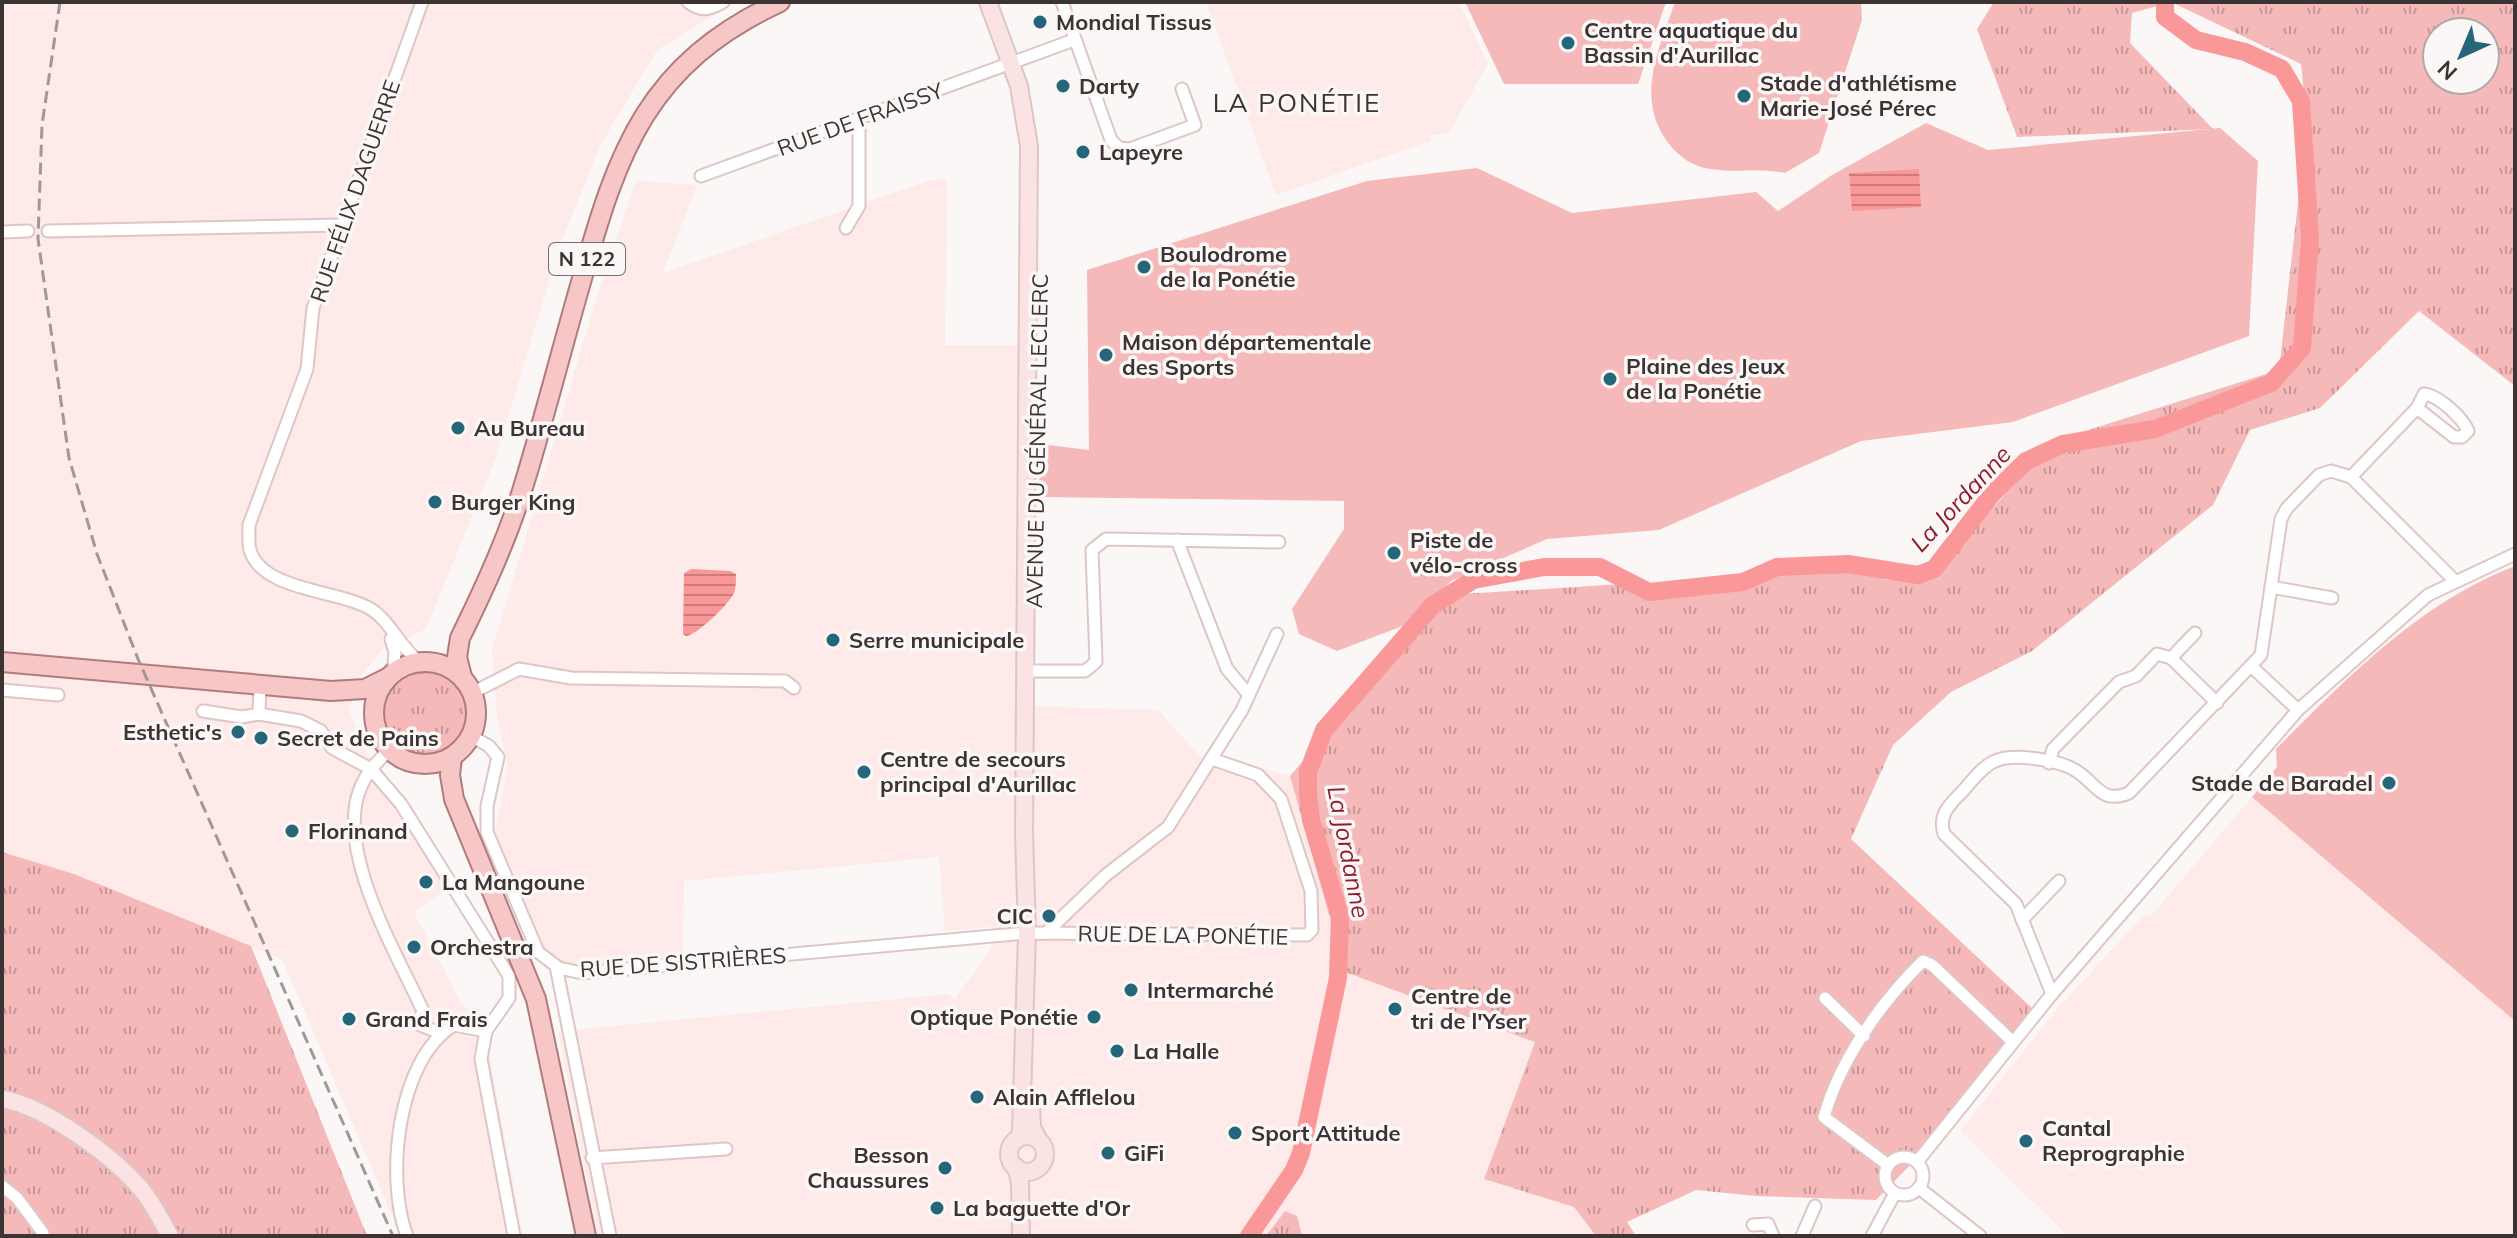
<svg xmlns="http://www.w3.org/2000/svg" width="2517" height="1238" font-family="Mulish,sans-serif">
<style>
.built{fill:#feeae9}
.grass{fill:url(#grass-tufts);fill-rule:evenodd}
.garden{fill:#f6b9b9}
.water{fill:url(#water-rules)}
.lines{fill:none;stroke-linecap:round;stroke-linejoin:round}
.river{stroke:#fa9798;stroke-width:18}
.street-casing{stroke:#dec6c6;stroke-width:15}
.secondary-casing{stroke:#dec6c6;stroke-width:20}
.primary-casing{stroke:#b27b7b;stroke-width:22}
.street{stroke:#fff;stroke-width:11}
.secondary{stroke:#fbe3e3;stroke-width:16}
.primary{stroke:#f7c7c7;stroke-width:18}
.rail{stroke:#9f9898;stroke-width:3;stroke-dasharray:12 6;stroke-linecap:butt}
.poi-dot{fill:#25667a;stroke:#fcf7f7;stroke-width:3}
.labels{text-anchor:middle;stroke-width:7;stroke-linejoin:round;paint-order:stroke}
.shield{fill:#fcf7f7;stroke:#766e6e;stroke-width:2}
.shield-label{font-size:20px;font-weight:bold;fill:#3c3333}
.poi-label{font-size:22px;font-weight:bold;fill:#3c3333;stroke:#fcf7f7;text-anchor:start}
.street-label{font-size:22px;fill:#3c3333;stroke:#fcf7f7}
.water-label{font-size:24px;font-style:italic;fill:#8e1c2c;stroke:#fcf7f7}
.quarter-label{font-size:26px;letter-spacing:2px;fill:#3c3333;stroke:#fcf7f7}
</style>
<defs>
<pattern id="grass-tufts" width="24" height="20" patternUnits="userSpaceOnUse" patternTransform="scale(2)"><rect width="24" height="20" fill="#f6b9b9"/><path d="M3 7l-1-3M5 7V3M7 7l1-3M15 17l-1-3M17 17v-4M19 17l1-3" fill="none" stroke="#c89797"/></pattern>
<pattern id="water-rules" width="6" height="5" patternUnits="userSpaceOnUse" patternTransform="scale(2)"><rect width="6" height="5" fill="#fa9798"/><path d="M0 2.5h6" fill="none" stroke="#cc7c7d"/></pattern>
</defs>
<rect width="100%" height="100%" fill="#fcf7f7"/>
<!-- built -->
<g class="built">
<polygon points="2,2 736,2 657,50 601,144 561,242 495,460 426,629 382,650 361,676 349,711 367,753 448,888 414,912 461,1003 483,1021 523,1236 401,1236 282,959 74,874 2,852"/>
<polygon points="1206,2 1459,2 1488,64 1449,133 1432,135 1430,141 1276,195"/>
<polygon points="947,179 945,345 1020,345 1018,706 1158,710 1205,762 1224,756 1290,776 1345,972 1535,1041 1484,1179 1574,1207 1596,1236 598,1236 558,1031 949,994 954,1000 995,943 993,927 945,931 939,857 684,881 683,956 549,967 495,832 508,768 497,716 492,650 596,300 636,181 697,185 663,273 931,180"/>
<polygon points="2252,797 2515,1021 2515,1236 2068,1236 1960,1131 2056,1010 2145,914 2150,917"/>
</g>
<!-- grass -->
<g class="grass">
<path d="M 1994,2 L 2515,2 L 2515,386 L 2419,311 L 2320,408 L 2250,430 L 2213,505 L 2032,651 L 1951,692 L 1893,745 L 1851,839 L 2034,1010 L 1919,1156 L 1876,1200 L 1757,1196 L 1696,1190 L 1627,1222 L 1636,1236 L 1596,1236 L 1574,1207 L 1484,1179 L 1535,1042 L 1345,972 L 1290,776 L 1447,595 L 1622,584 L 1654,595 L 1741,587 L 1779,569 L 1829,567 L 1889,580 L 1934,573 L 2053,441 L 2279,370 L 2307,124 L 2301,64 L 2171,2 L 2132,13 L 2130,43 L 2213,129 L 2017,137 L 1977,29 ZM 2437,32 L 2485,32 L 2485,80 L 2437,80 Z"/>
<circle cx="424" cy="714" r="44"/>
<polygon points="2,852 74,874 251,946 367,1236 2,1236"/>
<polygon points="1285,1211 1297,1216 1302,1236 1266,1236"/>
</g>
<!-- garden -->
<g class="garden">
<polygon points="1465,2 1666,2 1638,84 1504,84"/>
<path d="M 1675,2 L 1861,2 L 1862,20 L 1819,153 L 1785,173 C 1760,168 1736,173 1710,169 C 1694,167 1679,157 1669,144 C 1634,99 1659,49 1675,2 Z"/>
<polygon points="1926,123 1988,150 2220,128 2258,161 2249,336 2013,422 1861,441 1659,530 1547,539 1451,581 1413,622 1337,651 1299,634 1292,609 1344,529 1344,501 1039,497 1040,444 1089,450 1087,270 1367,181 1477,168 1572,213 1756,192 1778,211 1832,175"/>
<path d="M 2515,566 L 2515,1021 L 2252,797 L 2277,767 L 2276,749 C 2347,678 2419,603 2515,566 Z"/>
</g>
<!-- water -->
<g class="water">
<polygon points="1919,169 1921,207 1852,211 1849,173"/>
<path d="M 691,569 L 730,571 L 736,574 C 736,580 736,588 734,593 C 729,604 697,635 686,636 L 683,634 L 684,573 Z"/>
</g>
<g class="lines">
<!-- river -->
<polyline class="river" points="1249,1236 1294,1170 1301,1153 1338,978 1340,916 1311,820 1308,794 1308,772 1324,730 1433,605 1473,580 1544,567 1600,567 1649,592 1743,582 1777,567 1848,564 1918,575 1934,569 1992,494 2026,461 2063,444 2155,429 2271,383 2302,348 2310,239 2301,101 2282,69 2245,52 2196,40 2165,17 2165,2"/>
<defs>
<g id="street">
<path d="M 688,2 C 701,12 709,10 723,2"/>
<polyline points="1062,2 1111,140 1119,148 1130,149 1195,125 1182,89"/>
<polyline points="701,176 1074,40"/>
<polyline points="846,228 859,206 859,120"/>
<polyline points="48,231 342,225"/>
<polyline points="2,232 28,231"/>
<path d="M 2351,477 L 2417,408 L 2424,394 C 2438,395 2463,418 2468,431 L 2462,437 L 2454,437 L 2417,408"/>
<polyline points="1177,540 1227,669 1249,695"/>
<polyline points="2271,587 2332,598"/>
<polyline points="391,639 395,652 393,673"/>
<polyline points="2171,658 2195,633"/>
<path d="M 419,662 C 400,647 389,619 369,608 C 338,590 262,591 250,550 C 248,543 249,533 249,525 L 307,369 L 313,308 L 422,2"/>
<polyline points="2252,667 2298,710"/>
<polyline points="1034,671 1085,671 1096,662 1092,550 1106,539 1279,542"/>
<polyline points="2,690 58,695"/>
<polyline points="472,693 519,669 571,678 785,681 794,688"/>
<polyline points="203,711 242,717 259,714 301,721 321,731 332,748 371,769 401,804 509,976 509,998 486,1031 481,1059 514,1236"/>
<polyline points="259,714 260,684"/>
<polyline points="471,736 489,746 498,757 487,806 487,832 538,952 559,968 582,973 1027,933 1307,935 1312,930 1311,891 1281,799 1258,775 1212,759"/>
<path d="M 389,750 C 377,762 366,773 360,789 C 335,851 397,954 423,1011 L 418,1024 L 440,1033"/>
<polyline points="2049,763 2053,749 2119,682 2136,676 2157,654 2171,658 2217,703"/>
<polyline points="2022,920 2059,881"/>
<polyline points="1046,933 1106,875 1168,827 1242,710 1277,634"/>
<polyline points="556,966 610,1236"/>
<path d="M 2052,994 L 2016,904 L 1944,834 C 1938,815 1949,805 1962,792 C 1971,782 1981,768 1993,762 C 2012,752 2061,760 2078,772 C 2098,786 2102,804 2129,793 L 2261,655 L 2281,519 L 2287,508 L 2319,475 L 2331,471 L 2351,477 L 2454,580"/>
<polyline points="1825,998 1864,1036"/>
<circle cx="1904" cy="1176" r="19"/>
<polyline points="592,1158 726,1149"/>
<polyline points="1917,1162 2052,994 2298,710 2428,595 2515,554"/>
<path d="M 1888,1165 L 1824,1117 C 1840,1060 1881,1002 1923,961 L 1932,965 L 2013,1042"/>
<polyline points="2,1186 17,1198 43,1233"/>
<polyline points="1919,1188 1980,1236"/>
<polyline points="1753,1225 1768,1224 1773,1236"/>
<path d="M 407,1236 C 385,1179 397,1059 454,1025 L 486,1031"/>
<polyline points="1802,1236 1815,1206"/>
<polyline points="1872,1236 1895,1193"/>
</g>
<g id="secondary">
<polyline points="988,2 1019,86 1029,146 1024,833 1027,933 1021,1131 1018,1139"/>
<path d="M 2,1099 C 45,1106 112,1155 141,1189 C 153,1203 161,1220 170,1236"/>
<polyline points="1031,1104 1032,1127 1038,1139"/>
<circle cx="1027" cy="1154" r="18"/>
<polyline points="1016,1167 1020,1182 1021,1236"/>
</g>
<g id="primary">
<circle cx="425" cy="713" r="51"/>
<polyline points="2,662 331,691 365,689 387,678"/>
<path d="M 462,677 L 457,657 L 460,638 C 485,587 509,535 525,481 C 545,415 562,348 581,282 C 618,150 647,64 780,2"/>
<polyline points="452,757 450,775 454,799 536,999 586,1236"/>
</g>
</defs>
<!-- street casing -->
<use href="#street" class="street-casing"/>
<!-- secondary casing -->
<use href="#secondary" class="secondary-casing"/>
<!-- primary casing -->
<use href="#primary" class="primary-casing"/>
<!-- street -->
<use href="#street" class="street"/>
<!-- secondary -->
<use href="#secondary" class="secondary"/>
<!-- primary -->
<use href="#primary" class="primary"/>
<!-- rail -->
<polyline class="rail" points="60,2 42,125 38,239 69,458 97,554 138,659 393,1236"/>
</g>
<!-- markers -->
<g class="poi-dot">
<circle cx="1040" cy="22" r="8"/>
<circle cx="1568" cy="43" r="8"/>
<circle cx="1063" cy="86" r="8"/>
<circle cx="1744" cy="96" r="8"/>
<circle cx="1083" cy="152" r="8"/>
<circle cx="1144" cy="267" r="8"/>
<circle cx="1106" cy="355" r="8"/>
<circle cx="1610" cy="379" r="8"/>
<circle cx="458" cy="428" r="8"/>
<circle cx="435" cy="502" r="8"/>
<circle cx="1394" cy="553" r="8"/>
<circle cx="833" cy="640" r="8"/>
<circle cx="238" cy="732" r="8"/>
<circle cx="261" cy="738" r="8"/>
<circle cx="864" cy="772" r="8"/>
<circle cx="2389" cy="783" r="8"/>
<circle cx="292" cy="831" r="8"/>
<circle cx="426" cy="882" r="8"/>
<circle cx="1049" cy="916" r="8"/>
<circle cx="414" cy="947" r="8"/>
<circle cx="1131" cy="990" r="8"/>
<circle cx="1395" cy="1009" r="8"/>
<circle cx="1094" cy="1017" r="8"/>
<circle cx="349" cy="1019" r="8"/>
<circle cx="1117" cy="1051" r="8"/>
<circle cx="977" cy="1097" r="8"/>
<circle cx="1235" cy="1133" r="8"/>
<circle cx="2026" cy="1141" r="8"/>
<circle cx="1108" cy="1153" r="8"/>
<circle cx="945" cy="1168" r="8"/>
<circle cx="937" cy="1208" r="8"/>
</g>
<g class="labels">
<!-- shield labels -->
<rect class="shield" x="549" y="243" width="76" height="32" rx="6"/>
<g class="shield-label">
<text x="587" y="266">N 122</text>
</g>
<!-- poi labels -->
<g class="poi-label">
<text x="1056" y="30">Mondial Tissus</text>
<text x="1584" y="38">Centre aquatique du<tspan x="1584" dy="25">Bassin d'Aurillac</tspan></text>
<text x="1760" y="91">Stade d'athlétisme<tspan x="1760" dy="25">Marie-José Pérec</tspan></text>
<text x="1079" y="94">Darty</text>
<text x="1099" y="160">Lapeyre</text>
<text x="1160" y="262">Boulodrome<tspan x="1160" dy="25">de la Ponétie</tspan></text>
<text x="1122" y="350">Maison départementale<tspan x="1122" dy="25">des Sports</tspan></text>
<text x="1626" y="374">Plaine des Jeux<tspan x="1626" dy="25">de la Ponétie</tspan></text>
<text x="474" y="436">Au Bureau</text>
<text x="451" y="510">Burger King</text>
<text x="1410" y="548">Piste de<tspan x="1410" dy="25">vélo-cross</tspan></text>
<text x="849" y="648">Serre municipale</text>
<text x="222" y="740" text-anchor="end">Esthetic's</text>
<text x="277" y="746">Secret de Pains</text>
<text x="880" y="767">Centre de secours<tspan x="880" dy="25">principal d'Aurillac</tspan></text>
<text x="2373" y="791" text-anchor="end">Stade de Baradel</text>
<text x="308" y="839">Florinand</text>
<text x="442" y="890">La Mangoune</text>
<text x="1033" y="924" text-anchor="end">CIC</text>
<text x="430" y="955">Orchestra</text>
<text x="1147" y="998">Intermarché</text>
<text x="1411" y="1004">Centre de<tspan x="1411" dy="25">tri de l'Yser</tspan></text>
<text x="1078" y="1025" text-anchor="end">Optique Ponétie</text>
<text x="365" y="1027">Grand Frais</text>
<text x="1133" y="1059">La Halle</text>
<text x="993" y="1105">Alain Afflelou</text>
<text x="2042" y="1136">Cantal<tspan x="2042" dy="25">Reprographie</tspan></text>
<text x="1251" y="1141">Sport Attitude</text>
<text x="1124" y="1161">GiFi</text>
<text x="929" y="1163" text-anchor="end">Besson<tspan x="929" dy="25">Chaussures</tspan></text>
<text x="953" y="1216">La baguette d'Or</text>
</g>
<!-- street labels -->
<g class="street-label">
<text transform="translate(860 119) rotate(-20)" y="8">RUE DE FRAISSY</text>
<text transform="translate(355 191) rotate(-71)" y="8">RUE FÉLIX DAGUERRE</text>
<text transform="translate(1037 441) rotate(-89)" y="8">AVENUE DU GÉNÉRAL LECLERC</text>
<text transform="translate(1183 935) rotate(1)" y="8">RUE DE LA PONÉTIE</text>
<text transform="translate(683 962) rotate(-4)" y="8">RUE DE SISTRIÈRES</text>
</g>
<!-- water labels -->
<g class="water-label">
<text transform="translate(1961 499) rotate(-47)" y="8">La Jordanne</text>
<text transform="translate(1348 852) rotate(79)" y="8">La Jordanne</text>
</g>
<!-- quarter labels -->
<g class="quarter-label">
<text x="1297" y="112">LA PONÉTIE</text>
</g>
</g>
<!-- border -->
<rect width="2517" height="1238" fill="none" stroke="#3c3333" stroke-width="8"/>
<!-- north arrow -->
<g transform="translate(2461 56) rotate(224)"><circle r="38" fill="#fcf7f7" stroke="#afa9a9" stroke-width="2"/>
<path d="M0-6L14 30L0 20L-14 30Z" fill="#25667a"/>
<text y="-12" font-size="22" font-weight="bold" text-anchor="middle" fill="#3c3333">N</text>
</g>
</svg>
